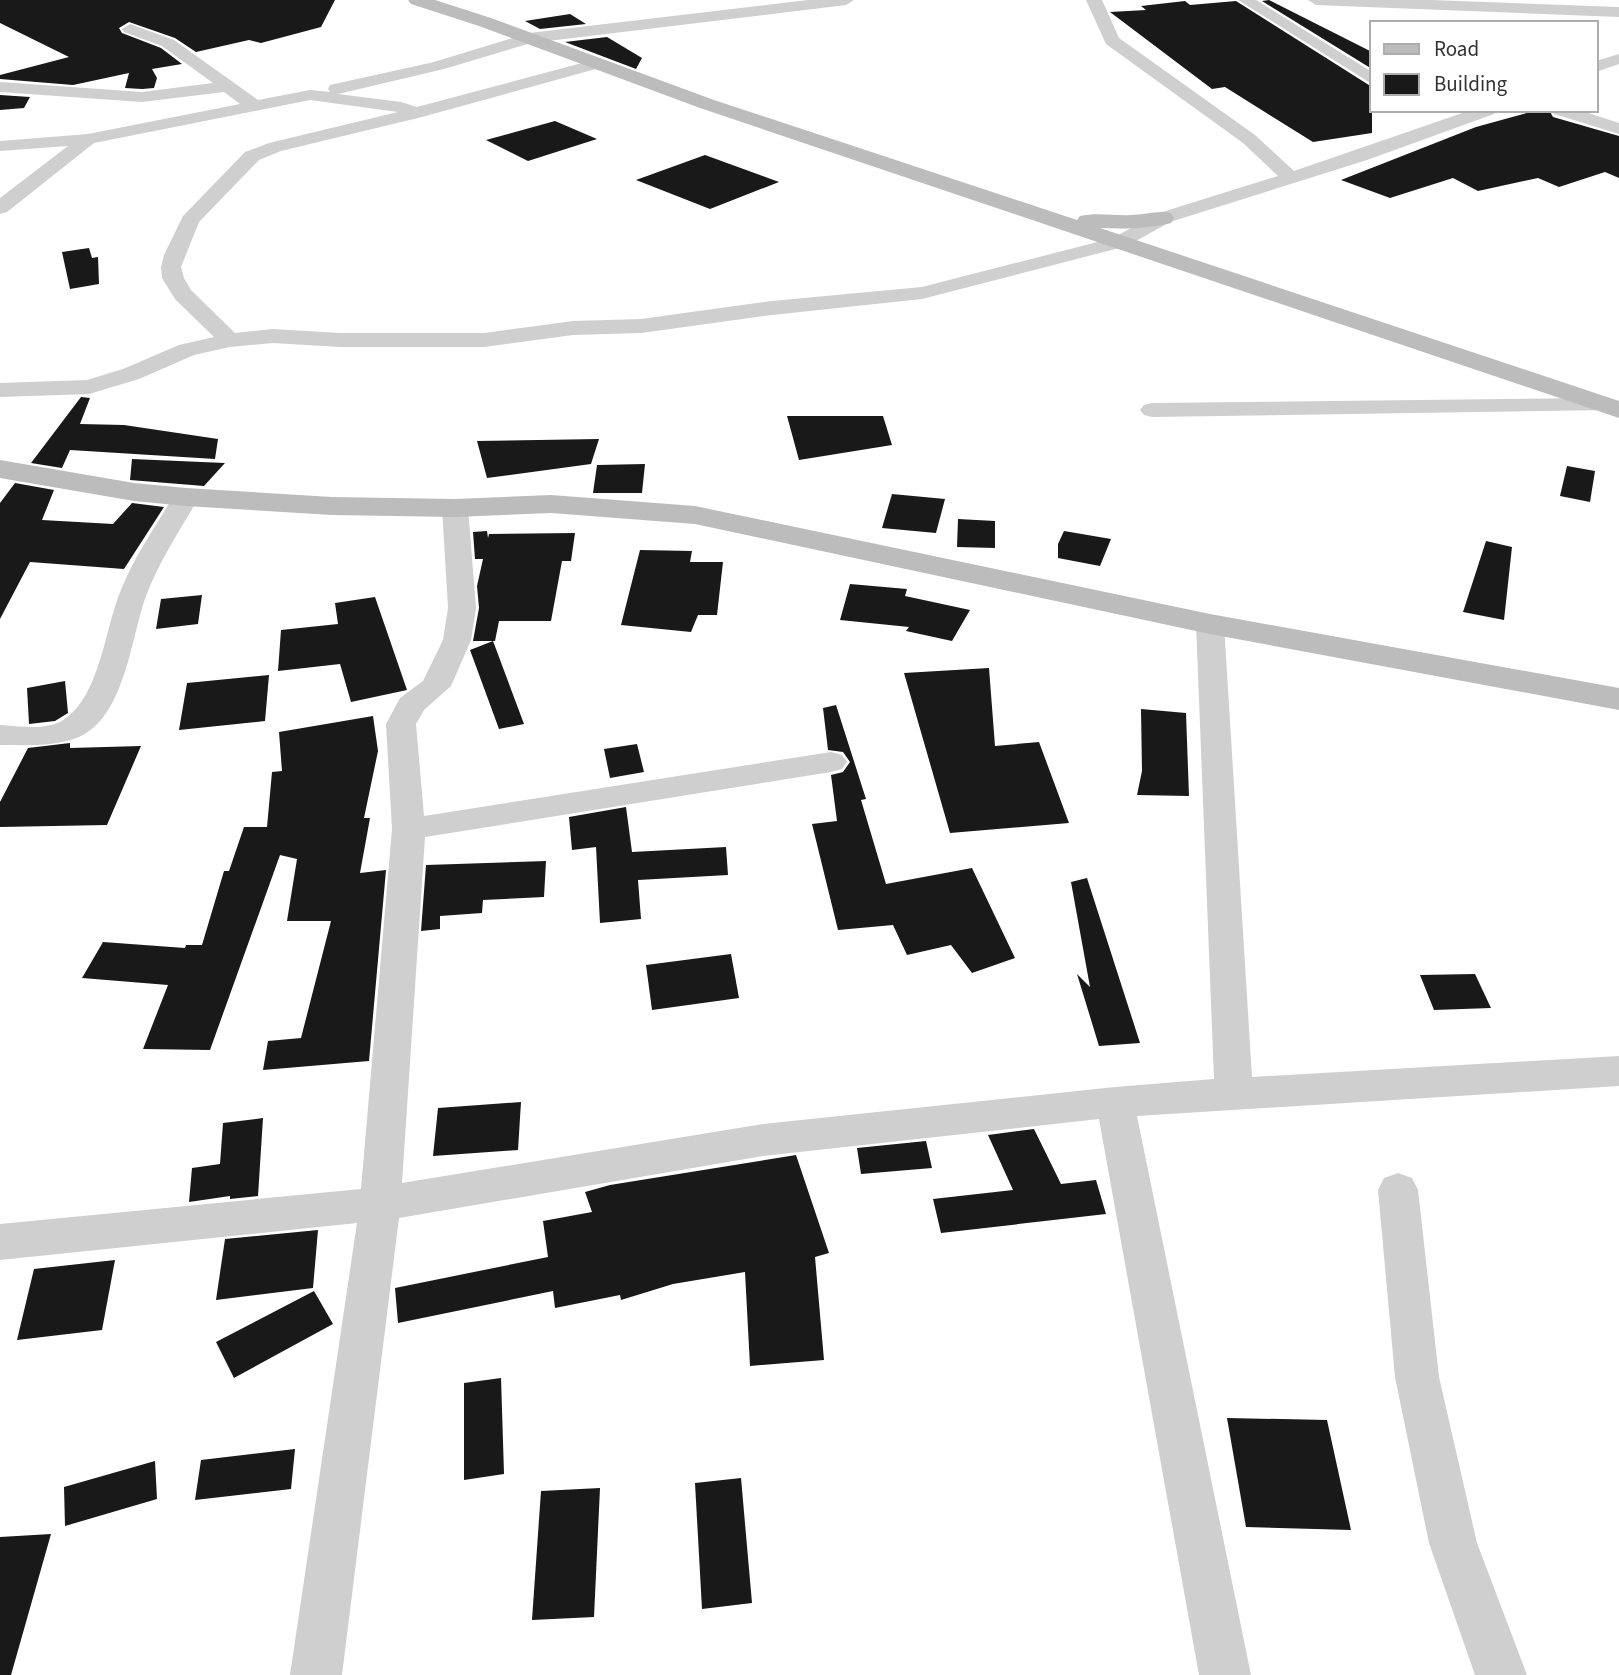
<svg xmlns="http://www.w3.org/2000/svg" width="1619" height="1675" font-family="'Source Sans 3',sans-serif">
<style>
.building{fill:#191919}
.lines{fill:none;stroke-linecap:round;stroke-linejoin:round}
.street{fill:#cfcfcf;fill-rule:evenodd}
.secondary{fill:#bcbcbc;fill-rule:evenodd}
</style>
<rect width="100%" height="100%" fill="#fff"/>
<!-- building -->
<g class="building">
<polygon points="0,0 335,0 321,27 261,43 249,40 196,52 175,38 129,22 119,28 122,33 161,48 182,64 152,69 157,78 154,88 142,89 125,88 129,73 73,85 0,79 0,75 69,57 0,23"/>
<polygon points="1269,0 1372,52 1372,69 1262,1"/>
<polygon points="1185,1 1190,5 1236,1 1372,87 1372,133 1313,142 1225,87 1212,89 1110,12 1146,10 1141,6"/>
<polygon points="570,14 586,24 540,29 525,21"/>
<polygon points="607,37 642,58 636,69 565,42"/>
<polygon points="0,95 30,97 24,108 0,110"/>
<polygon points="1538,110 1549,110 1553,117 1619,136 1619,178 1605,172 1559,187 1538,178 1478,191 1453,178 1390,198 1341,180 1476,127"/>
<polygon points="555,121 597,139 528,161 486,140"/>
<polygon points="705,155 779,182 710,209 636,180"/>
<polygon points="89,248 92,258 98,257 99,284 70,289 62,252"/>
<polygon points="81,397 90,398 80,424 124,425 218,439 215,459 70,450 62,468 31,463"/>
<polygon points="787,416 883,416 892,445 799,460"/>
<polygon points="599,439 591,464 487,478 477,441"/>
<polygon points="132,459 225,463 204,486 130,480"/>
<polygon points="645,464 642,493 593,493 597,465"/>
<polygon points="1567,466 1595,471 1590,502 1560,496"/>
<polygon points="15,483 54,490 42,520 113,524 132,503 164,507 124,569 30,562 0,619 0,503"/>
<polygon points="892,494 945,499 936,533 882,528"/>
<polygon points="958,519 995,521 995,548 957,547"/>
<polygon points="487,531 488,538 489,534 575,533 571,561 562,561 551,621 499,621 495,641 473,641 479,608 477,586 483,559 475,559 473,532"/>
<polygon points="1064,531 1111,539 1100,566 1058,558 1058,544"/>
<polygon points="1486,541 1512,547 1504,620 1463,612"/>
<polygon points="640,550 692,551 690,562 723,562 717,615 698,615 691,632 621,625"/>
<polygon points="850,584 907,589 905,596 970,610 952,641 906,631 909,627 840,620"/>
<polygon points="202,595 198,624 156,629 161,599"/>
<polygon points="375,597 407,690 351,702 340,664 278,671 281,630 338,624 335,603"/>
<polygon points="493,641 524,724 499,729 470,650"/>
<polygon points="989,668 995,746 1039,742 1069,823 950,833 904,673"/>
<polygon points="269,675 265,721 179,730 187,683"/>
<polygon points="65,681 68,713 55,721 29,724 27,688"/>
<polygon points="836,705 866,799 861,800 886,884 972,868 1015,958 972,973 951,945 907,955 893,925 838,930 812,824 837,821 831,775 843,772 850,762 843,752 828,750 823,708"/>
<polygon points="1141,709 1186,713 1189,796 1137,795 1142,771"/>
<polygon points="373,716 378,751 364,818 370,818 360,873 386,870 369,1061 263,1070 268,1041 301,1038 331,921 287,921 297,859 280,855 210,1050 143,1049 168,985 82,978 103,942 185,948 186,945 202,945 224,871 229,871 244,827 267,827 272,772 282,771 279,732"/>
<polygon points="70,743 70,748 141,746 107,825 0,827 0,802 28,748"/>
<polygon points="637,744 644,772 610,778 604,749"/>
<polygon points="626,807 632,852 726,847 728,875 638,880 641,919 600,923 596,847 572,850 569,817"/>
<polygon points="546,861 544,897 483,900 482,913 440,916 440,929 421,931 426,865"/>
<polygon points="1087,878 1140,1043 1099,1046 1077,974 1090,987 1071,882"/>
<polygon points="731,954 739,998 652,1010 646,965"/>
<polygon points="1475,974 1491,1008 1434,1010 1420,975"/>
<polygon points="521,1102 518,1150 433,1156 438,1108"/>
<polygon points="263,1118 258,1196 230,1199 230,1196 189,1202 192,1168 220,1164 223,1123"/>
<polygon points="1034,1129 1061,1184 1096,1180 1106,1214 941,1233 933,1199 1013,1190 988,1135"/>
<polygon points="926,1141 932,1168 861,1174 857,1148"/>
<polygon points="796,1155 829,1253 815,1257 824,1360 750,1366 745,1272 673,1284 621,1300 620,1295 555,1308 553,1291 398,1323 395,1288 548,1257 543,1221 592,1212 585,1192 610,1185"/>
<polygon points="318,1230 313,1288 216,1300 225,1239"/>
<polygon points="115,1260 102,1330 17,1340 34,1269"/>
<polygon points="314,1291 333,1324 234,1378 216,1342"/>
<polygon points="501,1378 504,1474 464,1480 464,1383"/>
<polygon points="1227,1418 1327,1420 1351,1530 1246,1527"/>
<polygon points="295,1449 291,1489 195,1500 201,1460"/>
<polygon points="155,1461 157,1499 65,1526 64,1487"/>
<polygon points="741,1478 752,1603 702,1609 695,1483"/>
<polygon points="600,1488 594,1617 532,1620 541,1491"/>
<polygon points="51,1534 11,1675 0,1675 0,1537"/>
</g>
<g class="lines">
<!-- street -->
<g class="street">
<polygon points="808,0 854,0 846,5 531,43 444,69 338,94 401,102 417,107 597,59 605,64 603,67 422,117 281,151 259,160 199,222 181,267 184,278 191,290 235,333 273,329 340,333 484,333 573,321 641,319 772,301 922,287 1113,238 1156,214 1278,176 1243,143 1106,44 1086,0 1102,0 1119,38 1255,135 1294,171 1471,110 1497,110 1494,114 1367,160 1170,222 1127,246 922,299 772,315 641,333 573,335 484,347 340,347 273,343 230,347 194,355 139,379 89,394 0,397 0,383 87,380 123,369 179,345 214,337 175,299 162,278 161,267 164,255 183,216 245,152 269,143 398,112 310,100 94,143 7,212 0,214 0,198 68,146 0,151 0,141 88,134 240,104 224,92 142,102 0,92 0,82 142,92 213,83 162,46 124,32 122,29 130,24 174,40 258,100 310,90 330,92 328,89 330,85 434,62 529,33"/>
<polygon points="1238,0 1256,0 1372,72 1372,84"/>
<polygon points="1308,0 1431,0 1619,7 1619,17 1316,5"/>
<polygon points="1619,54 1619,64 1596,72 1596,61"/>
<polygon points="1551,110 1579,110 1619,123 1619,134 1554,114"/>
<polygon points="1602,398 1610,400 1614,405 1610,410 1152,417 1144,415 1140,410 1144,405 1152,403"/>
<path d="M 186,489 L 195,492 L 199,497 C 181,529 159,561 146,596 C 131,637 125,717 79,737 C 54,747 27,745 0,745 L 0,725 C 19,726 46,731 63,720 C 101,697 105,624 123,585 C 136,554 156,526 173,497 L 177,492 Z"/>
<polygon points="455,500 464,502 468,508 476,608 471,640 451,686 424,710 416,724 424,816 831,752 842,755 847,762 842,769 831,772 425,837 402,1183 763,1124 1115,1087 1214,1079 1196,624 1200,618 1210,615 1220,618 1224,624 1252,1077 1619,1056 1619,1086 1137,1116 1251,1675 1199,1675 1099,1119 763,1156 399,1218 342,1675 290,1675 357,1223 0,1260 0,1224 361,1189 392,829 386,724 400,698 423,681 443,640 448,608 442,508 446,502"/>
<polygon points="1398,1173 1412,1178 1418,1190 1439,1377 1477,1543 1527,1675 1475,1675 1429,1543 1395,1377 1378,1190 1384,1178"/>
</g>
<!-- secondary -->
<g class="secondary">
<path d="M 408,0 L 435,0 L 491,18 L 714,100 L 1077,220 L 1080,216 C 1097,212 1114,216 1131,215 C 1145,215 1158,210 1171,213 L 1174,218 L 1171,223 C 1147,229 1124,229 1100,228 L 1619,401 L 1619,418 L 700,108 L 479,26 L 411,4 Z"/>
<polygon points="0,460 134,483 186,488 332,497 455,499 551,495 695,506 1210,614 1619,688 1619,710 1210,634 695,524 551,513 455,517 332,515 186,506 134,501 0,478"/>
</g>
</g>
<!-- legend -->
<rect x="1370" y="21" width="228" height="91" fill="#ffffff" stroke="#adadad" stroke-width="2"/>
<rect x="1384" y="44" width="35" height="10" fill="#bcbcbc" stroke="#adadad" stroke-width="2"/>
<text x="1434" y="56" font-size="21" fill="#323232">Road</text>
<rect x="1384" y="74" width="35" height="21" fill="#191919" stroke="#adadad" stroke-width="2"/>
<text x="1434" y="91" font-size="21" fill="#323232">Building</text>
</svg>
